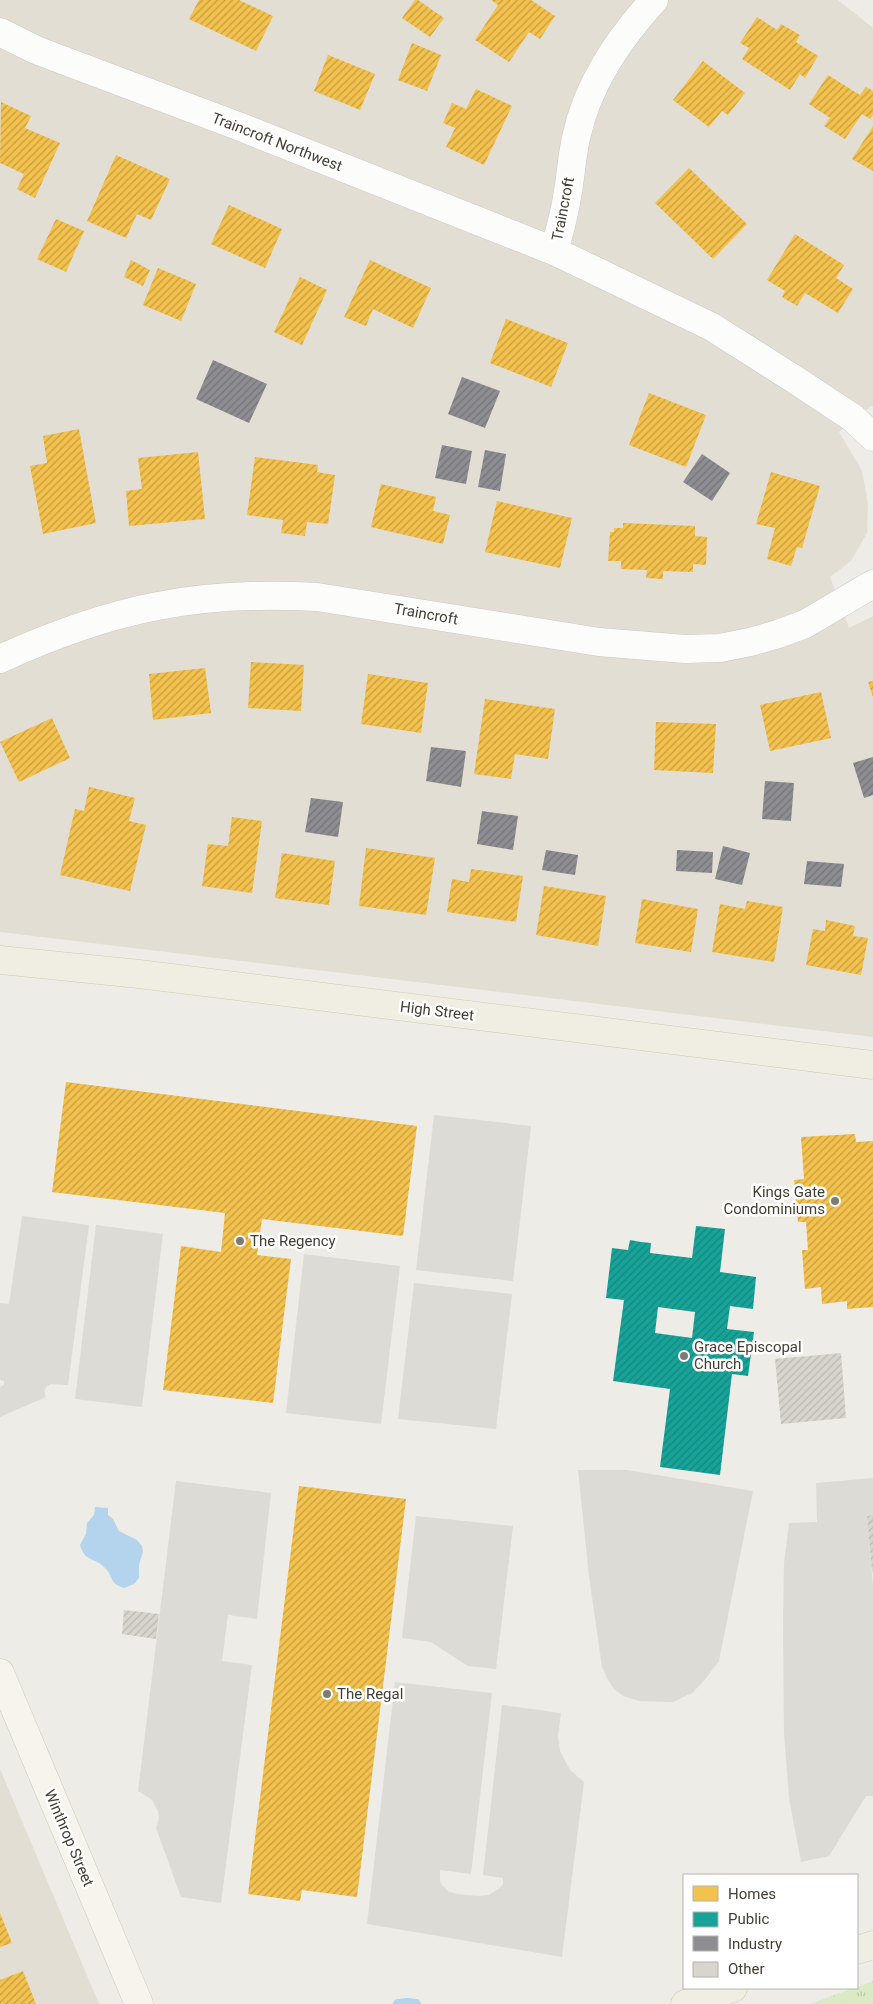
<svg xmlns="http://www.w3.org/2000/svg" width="873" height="2004" font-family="Roboto,sans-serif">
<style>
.residential{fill:#e3ded3}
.park{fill:url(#park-tufts)}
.parking{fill:#dddbd6}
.water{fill:#b4d4ee}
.homes{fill:url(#homes-hatch)}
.public{fill:url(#public-hatch);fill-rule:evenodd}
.industry{fill:url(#industry-hatch)}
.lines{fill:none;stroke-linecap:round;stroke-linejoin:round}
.stream{stroke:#b4d4ee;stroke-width:10}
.building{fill:url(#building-hatch)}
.street-casing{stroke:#cccac4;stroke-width:29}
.secondary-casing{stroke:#cdcabd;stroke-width:29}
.primary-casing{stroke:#d1cab2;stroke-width:29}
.street{stroke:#fcfcfb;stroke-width:28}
.secondary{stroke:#f6f4ec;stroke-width:28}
.primary{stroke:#f0ede2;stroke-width:28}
.poi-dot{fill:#7f7b72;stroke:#fff;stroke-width:2}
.labels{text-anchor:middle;stroke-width:5;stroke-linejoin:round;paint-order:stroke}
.street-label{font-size:15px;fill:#433e33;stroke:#fff}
.poi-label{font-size:15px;fill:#433e33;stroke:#fff;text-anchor:start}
</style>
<defs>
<pattern id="park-tufts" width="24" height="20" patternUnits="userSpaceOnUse" patternTransform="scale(1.25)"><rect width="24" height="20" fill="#d9eac4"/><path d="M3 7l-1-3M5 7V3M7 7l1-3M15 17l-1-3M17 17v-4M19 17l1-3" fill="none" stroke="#bbcaa9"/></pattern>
<pattern id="homes-hatch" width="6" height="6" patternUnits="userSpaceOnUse" patternTransform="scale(1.25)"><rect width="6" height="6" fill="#f2c14e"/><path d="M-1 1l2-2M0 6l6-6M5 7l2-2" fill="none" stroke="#c69e41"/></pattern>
<pattern id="public-hatch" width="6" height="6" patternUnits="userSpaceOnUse" patternTransform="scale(1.25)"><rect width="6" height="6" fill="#17a398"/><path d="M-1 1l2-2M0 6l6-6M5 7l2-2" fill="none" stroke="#16867d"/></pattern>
<pattern id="industry-hatch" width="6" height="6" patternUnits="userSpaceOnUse" patternTransform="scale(1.25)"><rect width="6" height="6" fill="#8d8d92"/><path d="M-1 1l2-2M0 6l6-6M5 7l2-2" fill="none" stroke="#757578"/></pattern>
<pattern id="building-hatch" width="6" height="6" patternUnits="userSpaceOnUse" patternTransform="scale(1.25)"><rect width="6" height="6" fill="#d7d5ce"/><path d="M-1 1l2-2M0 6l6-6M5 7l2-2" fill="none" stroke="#bab8b1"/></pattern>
</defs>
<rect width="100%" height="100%" fill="#eeece6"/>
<!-- residential -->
<g class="residential">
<polygon points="0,0 838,0 873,28 873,407 871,406 839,432 862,471 868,504 867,533 851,561 830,577 849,628 873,616 873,1037 0,932"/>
<polygon points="0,1769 99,2004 0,2004"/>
</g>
<!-- park -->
<polygon class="park" points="873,1981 873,2004 810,2004"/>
<!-- parking -->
<g class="parking">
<polygon points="434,1115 531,1126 513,1281 416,1270"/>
<polygon points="22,1216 89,1225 68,1385 51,1384 47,1386 44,1391 46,1397 0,1417 0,1387 4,1385 4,1381 0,1380 0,1303 9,1304"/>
<polygon points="96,1225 163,1234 142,1407 75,1399"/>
<polygon points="304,1254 400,1266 381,1424 286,1413"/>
<polygon points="414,1283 512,1294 496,1429 398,1419"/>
<polygon points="578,1470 627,1470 753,1491 719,1661 703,1682 692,1693 673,1702 639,1701 623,1696 613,1688 607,1678 602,1667 589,1576"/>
<polygon points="873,1478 873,1515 867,1516 873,1587 873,1796 866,1796 829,1856 801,1862 789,1798 784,1733 783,1624 784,1563 789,1523 817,1522 816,1483"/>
<polygon points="176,1481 271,1493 257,1619 228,1615 222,1661 252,1665 221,1903 181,1897 156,1828 159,1818 158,1811 152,1800 138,1791"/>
<polygon points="416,1516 513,1526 496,1669 468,1666 431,1642 402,1638"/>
<polygon points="395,1682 492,1693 471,1874 440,1870 440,1881 442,1885 448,1891 457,1894 478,1896 489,1895 500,1888 503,1884 503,1878 483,1875 502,1705 561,1713 558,1736 560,1751 570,1770 584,1782 562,1957 367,1924"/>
</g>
<!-- water -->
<path class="water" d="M 95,1507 L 108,1508 L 108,1515 L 113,1519 L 119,1531 L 137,1540 L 142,1546 L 143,1552 L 139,1565 L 139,1578 L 134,1584 L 124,1588 C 109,1583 114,1578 106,1569 C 96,1557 85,1563 80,1545 L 86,1534 L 87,1523 L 94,1515 Z"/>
<!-- homes -->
<g class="homes">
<polygon points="199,0 239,0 273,16 256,51 189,19"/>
<polygon points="415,0 418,0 444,18 430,37 402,18"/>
<polygon points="491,0 531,0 555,16 540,39 529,32 509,62 475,40 498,5"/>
<polygon points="757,17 777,30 781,24 800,35 796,42 818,56 805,78 800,74 790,90 742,59 749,48 740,43"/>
<polygon points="412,43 441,55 427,91 398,80"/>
<polygon points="328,55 375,74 360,110 314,91"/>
<polygon points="703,61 745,93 728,115 722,111 709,127 673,100"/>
<polygon points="828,75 860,95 866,87 873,91 873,115 870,119 862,114 845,139 824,126 830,118 809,104"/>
<polygon points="476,89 512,106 484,165 446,147 455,128 443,123 452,103 466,109"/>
<polygon points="1,102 31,116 25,128 60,143 35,198 17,189 24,174 0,163"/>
<polygon points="873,126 873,171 852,159"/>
<polygon points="116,155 170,179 151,220 137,214 126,238 87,221"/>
<polygon points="689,168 747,224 713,259 655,203"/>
<polygon points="229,205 282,229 265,268 211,244"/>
<polygon points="56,219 84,231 66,272 37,259"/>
<polygon points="795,234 844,265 836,278 853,289 838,313 805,293 797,306 782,297 785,291 767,280"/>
<polygon points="131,260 150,270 143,286 124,277"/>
<polygon points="370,260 431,288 413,328 373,309 366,326 344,317"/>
<polygon points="158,268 196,284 181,321 143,305"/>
<polygon points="300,277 327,290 302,345 274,332"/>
<polygon points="506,319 568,343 551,387 490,363"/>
<polygon points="649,393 706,415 686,467 629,445"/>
<polygon points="79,429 96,523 43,534 30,466 47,463 43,436"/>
<polygon points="198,452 205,519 129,526 126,491 142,489 138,458"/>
<polygon points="255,457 318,465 317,472 335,475 328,524 307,522 305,536 281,533 283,520 247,515"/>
<polygon points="771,472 820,486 802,548 797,547 791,566 767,559 775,528 756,524"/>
<polygon points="381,484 436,497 433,511 450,515 443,544 371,527"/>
<polygon points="497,501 572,518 560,568 485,552"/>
<polygon points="623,523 695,526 695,536 707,537 706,565 693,564 693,572 663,571 663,579 646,578 647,570 621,569 621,561 608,561 610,532 614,532 614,528 623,528"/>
<polygon points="251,662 304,665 301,711 248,708"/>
<polygon points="205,668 211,713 153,720 149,674"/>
<polygon points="368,674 428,683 421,733 361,724"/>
<polygon points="873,681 873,697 868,682"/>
<polygon points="821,692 831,738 770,751 760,705"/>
<polygon points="485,699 555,709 548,759 515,754 511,779 474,774"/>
<polygon points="52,718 70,758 19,782 0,742"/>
<polygon points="656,722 716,724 713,773 654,770"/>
<polygon points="89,787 135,798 129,821 146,825 130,891 60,875 75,809 84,811"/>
<polygon points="232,817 262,821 252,893 202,886 208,844 228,846"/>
<polygon points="366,848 435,858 426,915 359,906"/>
<polygon points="282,853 335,861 329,905 275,898"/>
<polygon points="471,869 523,876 516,922 447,912 452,879 469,882"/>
<polygon points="544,886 606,896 598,946 536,935"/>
<polygon points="642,899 698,909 691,952 635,943"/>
<polygon points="747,901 783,907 774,962 712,952 720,904 745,909"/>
<polygon points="826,920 855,926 853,936 868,938 861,975 806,965 813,929 825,931"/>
<polygon points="66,1082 417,1126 403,1236 262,1219 257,1255 291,1259 273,1403 163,1390 181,1246 221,1252 225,1213 52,1192"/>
<polygon points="855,1134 856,1142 873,1141 873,1307 847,1309 847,1301 822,1304 821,1287 805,1289 802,1250 808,1250 806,1222 798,1222 794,1180 804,1179 801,1137"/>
<polygon points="299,1486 406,1499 357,1897 302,1890 300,1901 248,1894"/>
<polygon points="0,1913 12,1943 0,1947"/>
<polygon points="23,1971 36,2004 0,2004 0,1980"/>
</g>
<!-- public -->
<path class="public" d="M 696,1226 L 725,1229 L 720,1272 L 756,1277 L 753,1309 L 730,1306 L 727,1329 L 754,1332 L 748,1376 L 732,1374 L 720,1475 L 660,1467 L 670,1389 L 613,1381 L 624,1300 L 606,1298 L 612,1248 L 628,1250 L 630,1240 L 641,1242 L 651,1243 L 650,1253 L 692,1258 ZM 658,1307 L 695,1312 L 692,1338 L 655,1333 Z"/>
<!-- industry -->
<g class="industry">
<polygon points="213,360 267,384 249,423 196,399"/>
<polygon points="462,377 500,391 485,428 448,414"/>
<polygon points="442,445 472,451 466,484 435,478"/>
<polygon points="485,450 506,454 500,491 478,487"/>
<polygon points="702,454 730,473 712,501 683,482"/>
<polygon points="431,747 466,751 461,787 426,781"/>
<polygon points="873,757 873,795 864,798 853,763"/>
<polygon points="765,781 794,783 791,821 762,819"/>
<polygon points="311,798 343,802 338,837 305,832"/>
<polygon points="482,811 518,816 513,850 477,844"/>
<polygon points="723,846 750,853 742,885 715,879"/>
<polygon points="546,850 578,855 575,875 542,870"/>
<polygon points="677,850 713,852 712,873 676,871"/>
<polygon points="807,861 844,864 841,887 804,884"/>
</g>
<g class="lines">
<!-- stream -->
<polyline class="stream" points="398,2004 408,2003 416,2004"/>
</g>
<!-- building -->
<g class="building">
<polygon points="841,1353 846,1418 781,1424 775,1359"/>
<polygon points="873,1515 873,1571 872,1572 867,1516"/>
<polygon points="124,1610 159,1614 156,1639 122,1634"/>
</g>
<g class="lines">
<defs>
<g id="street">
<path d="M 654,0 C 618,40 587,85 576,138 C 572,156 571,174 568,191 C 565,212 560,231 554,251 L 712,327 L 794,379 L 853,418 L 873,437"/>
<polyline points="0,32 36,50 238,126 554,251"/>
<path d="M 0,659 C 109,609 197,590 317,597 L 599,642 L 685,649 L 720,648 L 750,642 L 778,634 L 805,624 L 873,584"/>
</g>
<polyline id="secondary" points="0,1673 139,2004"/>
<g id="primary">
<polyline points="0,960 139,974 873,1065"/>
<polyline points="857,1950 873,1945"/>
<polyline points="685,2004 733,1988"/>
</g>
</defs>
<!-- street casing -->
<use href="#street" class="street-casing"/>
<!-- secondary casing -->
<use href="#secondary" class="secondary-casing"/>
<!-- primary casing -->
<use href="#primary" class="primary-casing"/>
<!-- street -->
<use href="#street" class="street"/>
<!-- secondary -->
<use href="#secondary" class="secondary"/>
<!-- primary -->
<use href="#primary" class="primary"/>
</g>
<!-- markers -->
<g class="poi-dot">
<circle cx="835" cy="1201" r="5"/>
<circle cx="240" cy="1241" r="5"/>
<circle cx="684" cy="1356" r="5"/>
<circle cx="327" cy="1694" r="5"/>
</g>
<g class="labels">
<!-- street labels -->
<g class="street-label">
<text transform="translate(277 142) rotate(21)" y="5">Traincroft Northwest</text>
<text transform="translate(563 209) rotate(-79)" y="5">Traincroft</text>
<text transform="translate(426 614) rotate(10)" y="5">Traincroft</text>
<text transform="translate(437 1011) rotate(7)" y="5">High Street</text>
<text transform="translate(69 1838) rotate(67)" y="5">Winthrop Street</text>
</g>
<!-- poi labels -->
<g class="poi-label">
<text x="825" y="1197" text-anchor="end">Kings Gate<tspan x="825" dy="17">Condominiums</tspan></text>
<text x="250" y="1246">The Regency</text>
<text x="694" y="1352">Grace Episcopal<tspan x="694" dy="17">Church</tspan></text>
<text x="337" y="1699">The Regal</text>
</g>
</g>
<!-- legend -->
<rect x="683" y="1874" width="175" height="115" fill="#ffffff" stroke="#b4b2ad"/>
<rect x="693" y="1886" width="25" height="15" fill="#f2c14e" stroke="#b4b2ad"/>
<text x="728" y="1899" font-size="15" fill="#433e33">Homes</text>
<rect x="693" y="1912" width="25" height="15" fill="#17a398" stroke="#b4b2ad"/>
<text x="728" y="1924" font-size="15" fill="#433e33">Public</text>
<rect x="693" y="1936" width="25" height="15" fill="#8d8d92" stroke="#b4b2ad"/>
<text x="728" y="1949" font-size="15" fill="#433e33">Industry</text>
<rect x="693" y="1962" width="25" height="15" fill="#d7d5ce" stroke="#b4b2ad"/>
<text x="728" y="1974" font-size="15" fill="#433e33">Other</text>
</svg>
